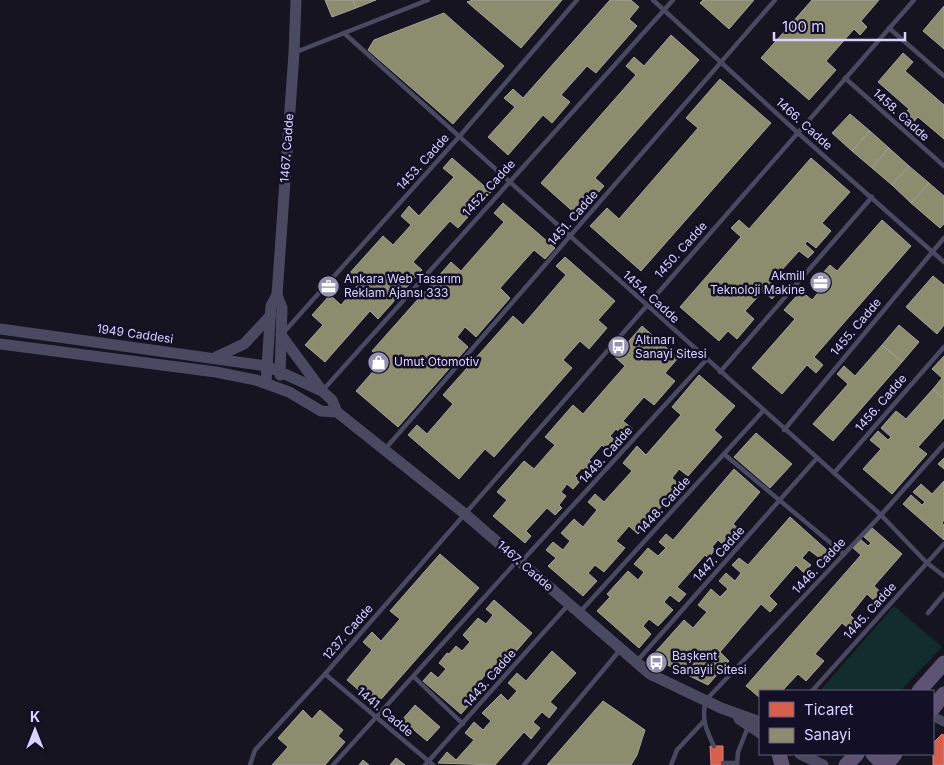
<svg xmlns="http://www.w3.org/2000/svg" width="944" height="765" font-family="Inter,sans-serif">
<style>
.green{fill:#132c2d}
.shops{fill:#d6604d;stroke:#d78382}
.industry{fill:#8c8c6e;stroke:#a3a29a}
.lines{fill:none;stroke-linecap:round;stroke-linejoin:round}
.service{stroke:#4a4962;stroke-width:4.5}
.minor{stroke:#4a4962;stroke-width:9}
.tertiary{stroke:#4a4962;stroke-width:11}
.primary{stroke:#5e5373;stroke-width:15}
.labels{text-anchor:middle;stroke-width:5;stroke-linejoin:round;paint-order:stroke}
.street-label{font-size:12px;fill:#d9d4ff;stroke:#130f26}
.poi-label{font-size:12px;fill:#d9d4ff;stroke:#130f26;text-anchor:start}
</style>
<rect width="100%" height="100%" fill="#161421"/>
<!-- green -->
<polygon class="green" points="894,606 942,647 900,691 820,691"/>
<!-- shops -->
<g class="shops">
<polygon points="942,734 944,735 944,765 933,765 933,743"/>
<polygon points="710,746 723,746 723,765 711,765"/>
</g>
<!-- industry -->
<g class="industry">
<polygon points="325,0 353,0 356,8 332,17"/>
<polygon points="353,0 376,0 356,8"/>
<polygon points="473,0 562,0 521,48 467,2"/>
<polygon points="610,0 631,0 639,7 629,19 637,26 596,73 587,66 561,95 570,102 552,123 543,115 508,155 488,137 515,107 504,98 513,89 523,98"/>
<polygon points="703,0 754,0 729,29 700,3"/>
<polygon points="812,0 879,0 861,21 867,27 860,35 854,29 826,61 836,70 809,100 761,58"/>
<polygon points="944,6 944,49 923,31"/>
<polygon points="444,13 504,66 453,124 368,50 374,40"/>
<polygon points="671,35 699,60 595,178 604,186 578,216 541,183 636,75 626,66 634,57 644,66"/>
<polygon points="903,53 913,62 905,71 944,105 944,139 918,117 909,127 899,119 909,109 878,82"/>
<polygon points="720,79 771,123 641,271 590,226 607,208 619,219 698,128 686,118"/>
<polygon points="850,114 870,131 852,151 832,133"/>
<polygon points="870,131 889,148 872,168 852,151"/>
<polygon points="889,148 909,166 892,185 872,168"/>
<polygon points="452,158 491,192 458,228 450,221 413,262 422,270 378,319 370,311 325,362 305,345 323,325 312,315 330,295 341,305 358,285 348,275 383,236 393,245 411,225 401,216 409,206 419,216 454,177 443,168"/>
<polygon points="811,158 850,192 822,223 831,231 816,248 807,241 805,244 814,252 808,258 799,251 770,283 779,291 772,299 763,291 745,311 754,319 737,339 728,331 719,341 680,307 741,237 731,228 739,220 749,229"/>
<polygon points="909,166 929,183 911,203 892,185"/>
<polygon points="929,183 944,196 944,224 940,228 911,203"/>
<polygon points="503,203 555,248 545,259 534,250 500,288 510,298 476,337 465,327 457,337 468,347 398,427 356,391 383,360 372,351 451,262 461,271 504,222 494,213"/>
<polygon points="882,220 911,246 814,357 823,365 816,373 807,365 782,394 752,368 795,319 784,310 801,291 812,300 829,280 822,274 830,265 837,271"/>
<polygon points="565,257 615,301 598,320 607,328 589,349 580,341 563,360 572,368 494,457 485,449 459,479 408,435 417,425 427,434 453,404 443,395 513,316 523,325 566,275 556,266"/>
<polygon points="933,276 944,285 944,325 937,334 906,307"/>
<polygon points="899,325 919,342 902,362 882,345"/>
<polygon points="642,326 678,358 665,373 675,381 654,405 644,397 623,421 633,429 625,438 616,429 610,436 619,444 611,453 602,445 589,460 594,465 587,472 582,468 575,476 580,481 573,489 567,484 561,492 566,496 559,505 562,508 555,515 547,508 526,531 531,536 525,543 493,516 507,500 497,492 524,461 534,469 555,445 545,437 573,405 583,414 625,366 615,357"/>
<polygon points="882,345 902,362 833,441 813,424 848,384 837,374 844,366 855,376"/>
<polygon points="944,356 944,399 933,389 942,378 932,369"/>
<polygon points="699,375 735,406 714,430 722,437 688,476 679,469 672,478 680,485 638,534 629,526 616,541 625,548 604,572 595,565 588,573 597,581 583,596 548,566 556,558 546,550 553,542 563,550 570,541 561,533 574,519 583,527 597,510 588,502 595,494 604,502 632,471 623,463 637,446 646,455 681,415 672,407"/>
<polygon points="933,389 944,399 944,418 918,447 927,454 892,494 863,469 881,449 870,440 878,431 888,440 891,437 881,428 896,411 906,419"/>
<polygon points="756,433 792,464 770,488 734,457"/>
<polygon points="944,458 944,469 938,464"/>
<polygon points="734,469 760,492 733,524 741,531 727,548 718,540 712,547 715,550 708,558 705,555 677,587 686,594 679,602 670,595 664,602 673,610 658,626 649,619 643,626 651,634 639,648 597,611 610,597 607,594 628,571 638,580 644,572 634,564 648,548 658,556 666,548 659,542 666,534 673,540"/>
<polygon points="944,481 944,520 942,523 944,525 944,540 903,504 911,495 922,505 925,502 913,492 921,484 932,494"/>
<polygon points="790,517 828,551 821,559 809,550 802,558 811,565 804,573 796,565 769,596 777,604 770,612 761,604 720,652 729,661 708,685 651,657 684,620 693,628 707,612 698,605 711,589 720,597 728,589 719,581 726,573 735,581 741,573 732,565 739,558 748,565"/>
<polygon points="871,527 902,554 874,586 885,596 878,604 867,594 850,615 860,624 853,632 842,623 815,654 824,661 806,681 798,674 782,691 760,691 760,698 746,686 861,555 852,547 859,538 868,546 871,543 863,536"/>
<polygon points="440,554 479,588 376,705 347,680 372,650 363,642 372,632 381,641 400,619 390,611"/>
<polygon points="494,600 532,633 493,678 487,673 479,682 485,687 461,714 423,681 431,672 438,678 446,669 439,663 447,653 449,654 456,646 462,651 470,642 463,635 478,618 486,624 493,615 486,609"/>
<polygon points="552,651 576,673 550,702 557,708 549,718 542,712 533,722 540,728 531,739 524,732 495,765 438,763 447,752 456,760 474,740 465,733 474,722 483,730 491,721 482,713 501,694 508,701 517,691 508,683 517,673 526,681"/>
<polygon points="603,701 645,730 637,755 631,765 547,765"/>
<polygon points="415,705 440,727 427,741 402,720"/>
<polygon points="303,710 312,719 320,710 343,730 338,736 345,742 325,765 272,765 288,747 278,738"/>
<polygon points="396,758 405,765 390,765"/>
<polygon points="363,760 369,765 359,765"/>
</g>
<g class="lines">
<!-- service -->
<g class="service">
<polyline points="653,0 798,133 944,262"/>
<polyline points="889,28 944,76"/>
<polyline points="344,33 881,515 926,562 944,576"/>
<polyline points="296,52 428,0"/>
<polyline points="845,78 944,166"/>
<polyline points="284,332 458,138 577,0"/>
<polyline points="720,372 872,197"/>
<polyline points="323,390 673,0"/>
<polyline points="784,430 944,238"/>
<polyline points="386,448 775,0"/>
<polyline points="724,454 844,554"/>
<polyline points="834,473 944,347"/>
<polyline points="522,561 706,360"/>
<polyline points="580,612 763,411"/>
<polyline points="928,613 944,594"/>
<polyline points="637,661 817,458"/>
<polyline points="325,674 433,765"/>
<polyline points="414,677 463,724"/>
<polyline points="812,691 944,544"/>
<path d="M 714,746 C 706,730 701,718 706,700 L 881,515 L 944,444"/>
<polyline points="723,763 736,763"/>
<polyline points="250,765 255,750 325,674 914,0"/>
<polyline points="333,765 517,561"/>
<polyline points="425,765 569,604"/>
<polyline points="524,765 620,650"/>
<polyline points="671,765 677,750 703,722"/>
<polyline points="737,765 738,752 748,727"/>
</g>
<!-- minor -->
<polyline class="minor" points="933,716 944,722"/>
<!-- tertiary -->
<g class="tertiary">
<polyline points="277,295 282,308 280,375"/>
<polyline points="0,329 267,366 322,391 332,400 337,412 465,514 650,674 721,708 760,722"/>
<polyline points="281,335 320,388"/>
<polyline points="0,344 216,372 256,380 289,392 321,411 337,412"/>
<polyline points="216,357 244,344 271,315"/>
<polyline points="266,382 271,306 277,295 294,53 296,0"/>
<polyline points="739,719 760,733"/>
<polyline points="800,754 823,765"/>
</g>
<!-- primary -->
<g class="primary">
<polyline points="919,691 944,663"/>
<polyline points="933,708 944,694"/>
<polyline points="779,754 782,765"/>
<polyline points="873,754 884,765"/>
<polyline points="846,765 857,754"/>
<polyline points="886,765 895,754"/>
</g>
</g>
<!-- icons -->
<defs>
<symbol id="office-disc" viewBox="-11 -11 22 22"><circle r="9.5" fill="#9591b1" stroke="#130f26"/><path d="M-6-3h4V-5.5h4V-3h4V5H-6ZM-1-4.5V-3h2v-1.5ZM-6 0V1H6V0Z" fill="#fff"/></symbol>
<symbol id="bus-disc" viewBox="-11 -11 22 22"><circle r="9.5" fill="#9591b1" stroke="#130f26"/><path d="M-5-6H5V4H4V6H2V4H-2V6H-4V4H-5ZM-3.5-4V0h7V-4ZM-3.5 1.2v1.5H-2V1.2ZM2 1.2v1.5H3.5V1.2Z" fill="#fff"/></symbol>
<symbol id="shop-disc" viewBox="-11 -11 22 22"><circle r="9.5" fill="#9591b1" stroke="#130f26"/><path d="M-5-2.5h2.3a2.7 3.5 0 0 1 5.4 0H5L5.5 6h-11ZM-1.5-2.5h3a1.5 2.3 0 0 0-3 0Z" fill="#fff"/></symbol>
</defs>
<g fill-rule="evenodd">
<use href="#office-disc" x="808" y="270" width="25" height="25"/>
<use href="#office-disc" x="316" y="274" width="25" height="25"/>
<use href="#bus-disc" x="606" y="334" width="25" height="25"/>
<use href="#shop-disc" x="366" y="350" width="25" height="25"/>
<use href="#bus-disc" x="644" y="650" width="25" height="25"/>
</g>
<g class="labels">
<!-- street labels -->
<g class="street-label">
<text transform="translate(901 115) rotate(42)" y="4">1458. Cadde</text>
<text transform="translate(804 124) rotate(42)" y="4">1466. Cadde</text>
<text transform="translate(287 148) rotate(-86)" y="4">1467. Cadde</text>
<text transform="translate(423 162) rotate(-48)" y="4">1453. Cadde</text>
<text transform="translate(489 188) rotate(-48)" y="4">1452. Cadde</text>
<text transform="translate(573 218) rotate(-49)" y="4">1451. Cadde</text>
<text transform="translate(681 250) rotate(-48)" y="4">1450. Cadde</text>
<text transform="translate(651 297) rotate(42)" y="4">1454. Cadde</text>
<text transform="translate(856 327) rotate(-50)" y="4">1455. Cadde</text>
<text transform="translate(135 334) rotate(8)" y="4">1949 Caddesi</text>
<text transform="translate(881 403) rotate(-49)" y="4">1456. Cadde</text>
<text transform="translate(606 455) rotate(-48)" y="4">1449. Cadde</text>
<text transform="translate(664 505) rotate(-48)" y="4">1448. Cadde</text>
<text transform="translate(719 554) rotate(-48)" y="4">1447. Cadde</text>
<text transform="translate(525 566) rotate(41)" y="4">1467. Cadde</text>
<text transform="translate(819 566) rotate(-47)" y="4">1446. Cadde</text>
<text transform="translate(870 611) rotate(-48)" y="4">1445. Cadde</text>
<text transform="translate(348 632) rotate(-49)" y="4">1237. Cadde</text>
<text transform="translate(490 678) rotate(-49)" y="4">1443. Cadde</text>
<text transform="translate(385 712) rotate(40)" y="4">1441. Cadde</text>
</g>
<!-- poi labels -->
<g class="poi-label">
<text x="805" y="280" text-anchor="end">Akmill<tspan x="805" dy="14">Teknoloji Makine</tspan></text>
<text x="344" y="283">Ankara Web Tasarım<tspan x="344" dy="14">Reklam Ajansı 333</tspan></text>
<text x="635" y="344">Altınarı<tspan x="635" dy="14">Sanayi Sitesi</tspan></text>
<text x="394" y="366">Umut Otomotiv</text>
<text x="672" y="660">Başkent<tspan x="672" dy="14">Sanayii Sitesi</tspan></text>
</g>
</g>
<!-- legend -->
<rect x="759" y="690" width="175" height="65" fill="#130f26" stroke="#625e7d"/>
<rect x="769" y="702" width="25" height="15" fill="#d6604d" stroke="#625e7d"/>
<text x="804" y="715" font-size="15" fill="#d9d4ff">Ticaret</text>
<rect x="769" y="728" width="25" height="15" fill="#8c8c6e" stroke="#625e7d"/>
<text x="804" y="740" font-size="15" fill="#d9d4ff">Sanayi</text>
<!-- north arrow -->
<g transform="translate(35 730)" stroke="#130f26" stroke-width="4" paint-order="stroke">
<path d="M0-4L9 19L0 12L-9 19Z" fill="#d9d4ff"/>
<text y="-8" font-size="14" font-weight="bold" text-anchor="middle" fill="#d9d4ff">K</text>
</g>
<!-- scale -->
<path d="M774 32v8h131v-8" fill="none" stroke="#d9d4ff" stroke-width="2.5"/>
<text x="782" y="32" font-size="15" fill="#d9d4ff" stroke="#130f26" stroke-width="4" paint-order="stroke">100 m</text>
</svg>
